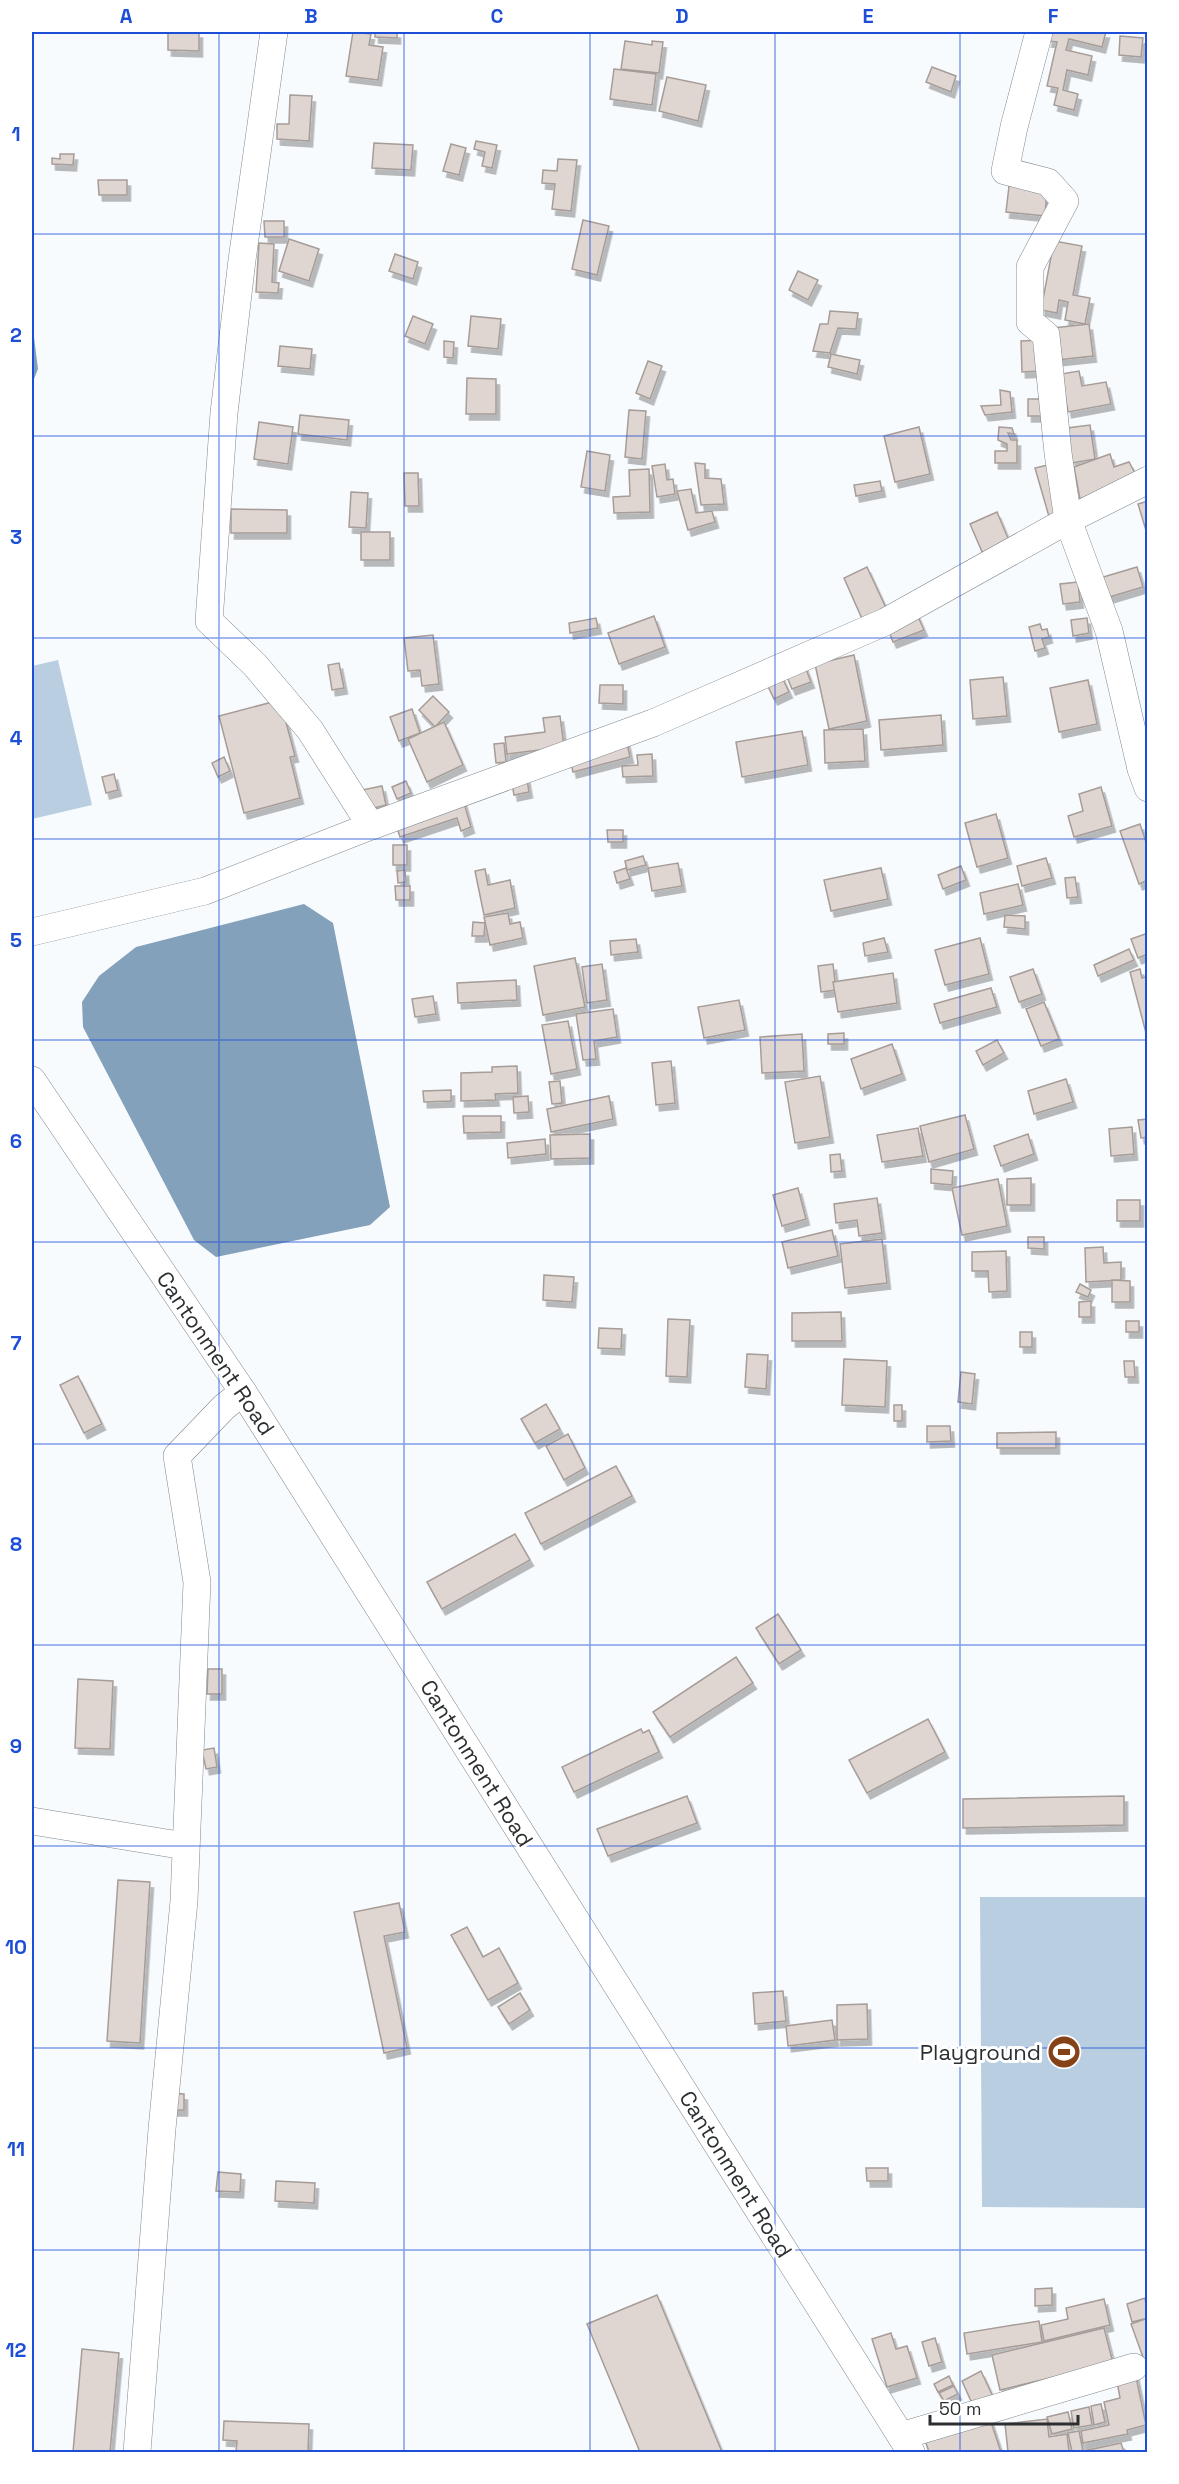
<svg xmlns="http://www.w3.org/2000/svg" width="1179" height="2484" font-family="'Space Grotesk',sans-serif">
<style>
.green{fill:#b9cfe1}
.water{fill:#83a1ba}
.building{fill:#e0d6d1;stroke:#a69c98;stroke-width:1.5;filter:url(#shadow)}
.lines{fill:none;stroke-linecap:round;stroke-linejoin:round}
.minor-casing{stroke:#80888e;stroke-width:28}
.minor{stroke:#fff;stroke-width:27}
.grid{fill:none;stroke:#1d4ed8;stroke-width:1.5;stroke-opacity:0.55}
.labels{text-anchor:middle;stroke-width:6;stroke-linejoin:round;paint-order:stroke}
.street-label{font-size:22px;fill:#2c2f31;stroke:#fff}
.poi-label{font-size:22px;fill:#2c2f31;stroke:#fff;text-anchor:end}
.neatline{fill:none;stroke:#1d4ed8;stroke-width:2}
.grid-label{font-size:20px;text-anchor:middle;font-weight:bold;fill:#1d4ed8}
</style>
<defs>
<filter id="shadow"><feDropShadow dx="3.5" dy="6" stdDeviation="0" flood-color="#0004"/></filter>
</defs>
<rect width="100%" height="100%" fill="#f8fbfe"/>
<!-- green -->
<g class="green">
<polygon points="58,660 92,805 32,819 32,666"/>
<polygon points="980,1897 1147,1897 1147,2208 982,2207"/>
</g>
<!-- water -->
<g class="water">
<polygon points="32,321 38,369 32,384"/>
<polygon points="304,904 333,923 390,1207 370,1225 216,1257 194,1240 83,1027 82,1002 99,976 136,947"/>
</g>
<!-- building -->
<g class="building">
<polygon points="168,32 199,32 199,51 168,50"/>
<polygon points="353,32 371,34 369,45 383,47 378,80 346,76"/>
<polygon points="375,32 397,32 397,38 375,37"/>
<polygon points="1050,32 1106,32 1102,47 1069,39 1066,50 1092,56 1088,75 1067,70 1063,90 1078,94 1074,110 1054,105 1058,88 1047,86 1057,42 1048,41"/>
<polygon points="1120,36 1143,38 1141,57 1119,55"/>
<polygon points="625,41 652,45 652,41 663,42 659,73 621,69"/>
<polygon points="932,67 956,76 951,92 926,82"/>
<polygon points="614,69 656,74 652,105 610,99"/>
<polygon points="667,77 706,85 698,121 659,111"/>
<polygon points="290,95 312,96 309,141 277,139 277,124 289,124"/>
<polygon points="476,141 497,145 492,168 482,166 485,152 474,149"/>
<polygon points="374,143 413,145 411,170 372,168"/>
<polygon points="451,144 466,148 459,175 443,171"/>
<polygon points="60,154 74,154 73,165 52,164 52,158 60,159"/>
<polygon points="558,159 577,160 571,211 552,209 555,184 542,183 543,170 557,171"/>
<polygon points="98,180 127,180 127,195 99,195"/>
<polygon points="1009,186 1047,189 1045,216 1006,212"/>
<polygon points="583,220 609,226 597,275 572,269"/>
<polygon points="264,221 284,221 284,237 265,237"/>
<polygon points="289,239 319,249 309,281 279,271"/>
<polygon points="1054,241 1082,246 1073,295 1090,298 1085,324 1065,320 1068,302 1059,300 1057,313 1041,310"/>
<polygon points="259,243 274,244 272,282 279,283 278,293 256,292"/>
<polygon points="395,254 418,262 413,279 389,271"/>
<polygon points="798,271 818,280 808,300 789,290"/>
<polygon points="830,311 858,313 856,329 838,328 830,353 813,351 820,324 828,324"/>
<polygon points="413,316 433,324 425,344 405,336"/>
<polygon points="471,316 501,319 498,349 468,346"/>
<polygon points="1089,324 1093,356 1057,360 1053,328"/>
<polygon points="1042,340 1043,371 1022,372 1021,341"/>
<polygon points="444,341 454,342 453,358 444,357"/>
<polygon points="280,346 312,349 310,369 278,366"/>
<polygon points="831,354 860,360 857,374 828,367"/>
<polygon points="648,361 662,366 650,399 636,393"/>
<polygon points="1079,371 1082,386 1106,382 1111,404 1068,412 1061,374"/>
<polygon points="467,378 496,379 496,414 466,414"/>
<polygon points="1000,390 1010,392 1012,412 985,415 981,406 1001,405"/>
<rect x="1028" y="399" width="21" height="17"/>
<polygon points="629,410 646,411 642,459 625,457"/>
<polygon points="300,415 349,420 347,440 298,434"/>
<polygon points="259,422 293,427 288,464 254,459"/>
<polygon points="1090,425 1095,459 1072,463 1067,428"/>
<polygon points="919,427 930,474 895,482 884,436"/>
<polygon points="999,427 1012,428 1014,434 1008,433 1011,440 1017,440 1017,463 995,463 995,451 1007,451 1007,444 998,440"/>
<polygon points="587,451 610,455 605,491 581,487"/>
<polygon points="1110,454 1114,467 1129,462 1136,475 1080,499 1074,467"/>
<polygon points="695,463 705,464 705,478 721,479 724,504 701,505"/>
<polygon points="665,464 667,480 673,479 675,494 657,497 652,466"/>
<polygon points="1048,465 1064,516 1050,520 1035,468"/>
<polygon points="649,469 650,512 614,513 613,497 630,496 629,470"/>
<polygon points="404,473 418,473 419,506 405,506"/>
<polygon points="880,481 882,491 856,496 854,485"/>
<polygon points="691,489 696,513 712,511 715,522 688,530 677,491"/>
<polygon points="351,492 368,493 366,528 349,527"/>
<polygon points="1148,501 1148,537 1138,504"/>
<polygon points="231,509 287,510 287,533 231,533"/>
<polygon points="997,512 1010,543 983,554 970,524"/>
<rect x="361" y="532" width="29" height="28"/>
<polygon points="867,567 887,610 863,621 844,578"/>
<polygon points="1137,567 1143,587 1106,598 1100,578"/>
<polygon points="1078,582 1080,602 1063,604 1060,584"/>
<polygon points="916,612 924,630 893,642 886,624"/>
<polygon points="654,616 665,647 619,664 608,633"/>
<polygon points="596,618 598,628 570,633 569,623"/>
<polygon points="1087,618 1089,633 1073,636 1071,620"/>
<polygon points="1040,624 1042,630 1047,629 1049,637 1042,639 1045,648 1035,651 1029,627"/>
<polygon points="433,635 439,684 422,686 420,670 408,671 404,638"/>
<polygon points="854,655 867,721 829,729 815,664"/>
<polygon points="339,663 344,688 332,690 328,665"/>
<polygon points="804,664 811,682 792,689 785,672"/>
<polygon points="781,675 789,692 774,699 766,682"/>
<polygon points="1003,677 1007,716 973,719 970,680"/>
<polygon points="1088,680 1097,724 1059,732 1050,688"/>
<polygon points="600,685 623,685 623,704 599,703"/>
<polygon points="433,696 449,712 435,727 419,710"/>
<polygon points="280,700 295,756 290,757 300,798 244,813 219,716"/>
<polygon points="412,709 420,733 399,741 390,717"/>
<polygon points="941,715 943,745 881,750 879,720"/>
<polygon points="560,716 564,747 507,754 505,737 545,732 543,718"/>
<polygon points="444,722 463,765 427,782 408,739"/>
<polygon points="863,729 865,761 825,763 824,730"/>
<polygon points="802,731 808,765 742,777 736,742"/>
<polygon points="626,739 630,757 573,772 569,754"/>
<polygon points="504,743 506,762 496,763 494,744"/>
<polygon points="652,754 653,776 623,777 622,766 638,765 637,755"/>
<polygon points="224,757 230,771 218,777 212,763"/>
<polygon points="114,774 118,790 106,793 102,777"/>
<polygon points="526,774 529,792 514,795 511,777"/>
<polygon points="406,781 411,793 397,799 392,787"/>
<polygon points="382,786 386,805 366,810 362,790"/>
<polygon points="1101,787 1112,826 1074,837 1068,816 1083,811 1079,794"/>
<polygon points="462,796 471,827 461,831 457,818 400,837 394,818"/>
<polygon points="996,814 1008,858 977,867 965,823"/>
<polygon points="1140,824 1148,848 1148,880 1139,884 1120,831"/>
<polygon points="607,830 623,830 623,842 608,842"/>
<rect x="393" y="845" width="14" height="20"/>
<polygon points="643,856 646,865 627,870 625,861"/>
<polygon points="1046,858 1052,878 1022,886 1017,866"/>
<polygon points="678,863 682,886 652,891 648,868"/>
<polygon points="961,866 966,880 943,889 938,875"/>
<polygon points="626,868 630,879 617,883 614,872"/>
<polygon points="881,868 888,899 831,911 824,880"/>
<polygon points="485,869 488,885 510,880 515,908 484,915 475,871"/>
<polygon points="405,870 406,882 398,883 397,871"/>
<polygon points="1075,877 1078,897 1067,898 1065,878"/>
<polygon points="1018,884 1023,905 984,914 980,893"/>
<polygon points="395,886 410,886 410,900 396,900"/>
<polygon points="508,913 510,924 520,922 523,938 490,945 484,917"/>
<polygon points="1005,915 1025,916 1025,929 1004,927"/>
<polygon points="473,922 485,923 484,936 472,936"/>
<polygon points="1148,933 1148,954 1138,958 1131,939"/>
<polygon points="884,938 888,952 865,956 863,943"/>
<polygon points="980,938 989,974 945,985 935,950"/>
<polygon points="636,939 638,952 611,955 610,941"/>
<polygon points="1129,949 1134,960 1098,976 1094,965"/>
<polygon points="575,958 585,1007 543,1015 534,966"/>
<polygon points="602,964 607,1000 587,1003 582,967"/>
<polygon points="833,964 836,990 821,992 818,966"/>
<polygon points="1033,969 1042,994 1019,1002 1010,977"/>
<polygon points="1140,969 1142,978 1148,976 1146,1033 1130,972"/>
<polygon points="893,973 897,1003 838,1012 833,982"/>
<polygon points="516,980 517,1000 458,1003 457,983"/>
<polygon points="991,988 997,1007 940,1023 934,1004"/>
<polygon points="433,996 436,1014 415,1017 412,999"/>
<polygon points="739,1000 745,1030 704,1038 698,1007"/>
<polygon points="1044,1002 1059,1039 1041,1046 1026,1009"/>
<polygon points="613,1009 617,1037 594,1041 596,1059 583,1060 576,1014"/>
<polygon points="568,1021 577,1069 551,1074 542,1025"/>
<polygon points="844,1033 844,1044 828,1044 828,1034"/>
<polygon points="802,1034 804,1071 762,1073 760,1037"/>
<polygon points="997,1040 1004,1053 983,1065 976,1051"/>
<polygon points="892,1044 902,1074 861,1089 851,1059"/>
<polygon points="671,1061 675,1103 656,1105 652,1063"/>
<polygon points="517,1066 518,1093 495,1094 496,1100 461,1101 461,1073 492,1072 492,1067"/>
<polygon points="820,1076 830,1137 795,1143 785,1082"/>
<polygon points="1066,1079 1073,1102 1034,1114 1028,1091"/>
<polygon points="560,1081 562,1103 552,1104 549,1082"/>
<polygon points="451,1090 451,1101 424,1102 423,1091"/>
<polygon points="528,1096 529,1112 514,1113 513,1097"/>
<polygon points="609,1096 613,1119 551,1132 547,1109"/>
<polygon points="965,1115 974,1149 929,1162 920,1126"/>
<polygon points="463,1116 501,1116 501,1132 464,1133"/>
<polygon points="1148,1119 1148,1137 1141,1138 1138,1120"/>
<polygon points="1132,1127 1134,1154 1111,1156 1109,1129"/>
<polygon points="918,1128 923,1156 882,1162 877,1135"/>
<polygon points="590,1134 590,1158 551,1159 550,1135"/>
<polygon points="1028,1134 1034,1154 1001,1166 994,1146"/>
<polygon points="545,1139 546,1154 508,1158 507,1143"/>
<polygon points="840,1154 842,1171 831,1172 830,1155"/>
<polygon points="931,1169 953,1171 952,1185 931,1183"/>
<polygon points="1031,1178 1031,1205 1007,1205 1007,1179"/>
<polygon points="998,1179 1007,1226 962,1235 952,1188"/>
<polygon points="798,1188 806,1219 782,1226 773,1195"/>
<polygon points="877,1198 882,1233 859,1236 857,1220 836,1223 834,1204"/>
<rect x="1117" y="1200" width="23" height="21"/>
<polygon points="832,1230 838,1256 788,1268 782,1242"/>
<polygon points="1028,1237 1044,1237 1044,1249 1028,1248"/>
<polygon points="882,1239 887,1283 845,1288 840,1244"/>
<polygon points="1103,1247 1104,1263 1121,1262 1121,1280 1086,1282 1085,1248"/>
<polygon points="1006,1251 1007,1291 989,1292 988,1271 972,1271 972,1252"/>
<polygon points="544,1275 574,1277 572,1302 543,1300"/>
<polygon points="1112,1280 1130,1281 1130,1302 1112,1302"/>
<polygon points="1080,1284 1091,1290 1088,1297 1076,1292"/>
<polygon points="1091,1301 1091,1317 1079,1317 1079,1302"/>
<polygon points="841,1312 842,1341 792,1341 792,1313"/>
<polygon points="668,1319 690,1320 687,1377 666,1376"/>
<rect x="1126" y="1321" width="13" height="11"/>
<polygon points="599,1328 622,1329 621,1349 598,1348"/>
<rect x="1020" y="1332" width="12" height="15"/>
<polygon points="747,1354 768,1355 766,1389 745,1387"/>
<polygon points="844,1359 887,1361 885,1407 842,1405"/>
<polygon points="1124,1361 1134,1361 1135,1377 1125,1377"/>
<polygon points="961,1372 975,1374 972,1404 958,1402"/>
<polygon points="78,1376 102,1424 84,1433 60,1385"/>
<polygon points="546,1404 560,1429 535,1443 521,1419"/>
<rect x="894" y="1405" width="8" height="16"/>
<polygon points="927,1426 950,1426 951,1441 927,1442"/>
<polygon points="1056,1432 1056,1448 997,1448 997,1433"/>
<polygon points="568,1434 585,1468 564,1480 546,1446"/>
<polygon points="616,1466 632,1496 541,1544 525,1513"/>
<polygon points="515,1534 530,1560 442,1609 427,1582"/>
<polygon points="778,1614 801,1650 779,1664 756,1628"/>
<polygon points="736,1657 753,1683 670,1737 653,1712"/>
<polygon points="208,1669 222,1669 222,1694 207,1694"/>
<polygon points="78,1679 113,1681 110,1749 75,1748"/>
<polygon points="928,1719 945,1752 867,1793 849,1760"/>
<polygon points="641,1729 643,1733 649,1730 659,1752 574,1792 562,1767"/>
<polygon points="214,1748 217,1767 206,1769 202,1750"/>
<polygon points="687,1796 697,1823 608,1856 597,1829"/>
<polygon points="1124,1796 1124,1825 963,1828 963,1799"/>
<polygon points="118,1880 150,1882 140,2043 107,2041"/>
<polygon points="399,1903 405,1932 384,1936 407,2048 384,2053 354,1912"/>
<polygon points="467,1927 483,1957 499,1948 518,1983 488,2000 451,1935"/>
<polygon points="783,1991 786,2021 755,2024 753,1993"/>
<polygon points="520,1993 530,2010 509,2024 498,2007"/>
<polygon points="867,2004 868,2039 837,2040 837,2005"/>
<polygon points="832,2020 835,2040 788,2046 786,2026"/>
<polygon points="169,2093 184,2094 184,2110 168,2110"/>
<polygon points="866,2168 888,2168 888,2181 867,2181"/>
<polygon points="218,2172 241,2174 240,2192 216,2191"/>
<polygon points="276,2181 315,2183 314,2203 275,2201"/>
<polygon points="1052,2288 1052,2305 1035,2306 1035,2289"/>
<polygon points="657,2295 722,2452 640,2452 587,2324"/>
<polygon points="1145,2298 1148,2318 1132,2322 1127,2304"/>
<polygon points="1104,2299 1110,2325 1044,2341 1041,2325 1068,2319 1066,2308"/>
<polygon points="1148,2318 1148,2371 1131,2324"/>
<polygon points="1039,2321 1042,2342 967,2354 964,2333"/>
<polygon points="1104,2328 1113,2363 1000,2390 992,2355"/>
<polygon points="891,2333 896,2349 907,2346 917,2378 887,2387 872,2339"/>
<polygon points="935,2338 942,2362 929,2366 922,2342"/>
<polygon points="82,2349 119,2353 110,2452 73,2452"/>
<polygon points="981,2371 995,2401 975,2410 962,2381"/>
<polygon points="1135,2372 1146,2425 1127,2430 1128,2434 1083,2443 1081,2431 1109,2425 1104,2402 1120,2398 1116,2376"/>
<polygon points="949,2376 953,2385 938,2392 934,2384"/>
<polygon points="954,2386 958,2394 944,2401 939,2393"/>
<polygon points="1101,2404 1105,2422 1094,2425 1091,2406"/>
<polygon points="1089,2407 1092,2425 1074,2428 1071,2411"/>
<polygon points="1068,2412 1072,2429 1052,2434 1047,2417"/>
<polygon points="988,2413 1001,2452 929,2452 924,2437"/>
<polygon points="1047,2419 1049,2437 1067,2434 1069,2452 1008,2452 1005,2424"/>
<polygon points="224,2421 309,2424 308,2452 236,2452 237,2441 223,2440"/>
<polygon points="1079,2431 1083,2451 1121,2443 1124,2452 1072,2452 1068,2433"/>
</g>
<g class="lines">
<defs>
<g id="minor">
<polyline points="274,32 242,260 224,413 209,621 255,665 310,730 371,826"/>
<polyline points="1039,32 1014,127 1005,171 1048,182 1065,201 1030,267 1030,322 1046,335 1058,453 1068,520 1109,631 1141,769 1148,788"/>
<polyline points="32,932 205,891 371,826 653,723 885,622 1068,520 1148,480"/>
<polyline points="32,1080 243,1392 911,2452"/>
<polyline points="32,1821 185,1846"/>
<polyline points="901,2436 1134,2367"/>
<polyline points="137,2452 162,2129 184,1901 197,1582 177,1456 224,1407 243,1392"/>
</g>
</defs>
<!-- minor casing -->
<use href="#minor" class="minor-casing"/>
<!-- minor -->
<use href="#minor" class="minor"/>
</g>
<!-- grid -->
<path class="grid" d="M 219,32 L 219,2452M 404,32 L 404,2452M 590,32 L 590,2452M 775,32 L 775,2452M 960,32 L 960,2452M 32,234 L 1148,234M 32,436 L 1148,436M 32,638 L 1148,638M 32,839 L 1148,839M 32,1040 L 1148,1040M 32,1242 L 1148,1242M 32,1444 L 1148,1444M 32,1645 L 1148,1645M 32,1846 L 1148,1846M 32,2048 L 1148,2048M 32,2250 L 1148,2250"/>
<!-- icons -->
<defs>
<symbol id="stadium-disc" viewBox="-11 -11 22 22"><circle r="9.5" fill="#864117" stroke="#fff"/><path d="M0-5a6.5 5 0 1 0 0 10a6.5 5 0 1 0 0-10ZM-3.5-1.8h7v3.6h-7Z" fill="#fff"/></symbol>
</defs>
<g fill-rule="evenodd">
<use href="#stadium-disc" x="1045" y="2033" width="38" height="38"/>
</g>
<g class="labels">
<!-- street labels -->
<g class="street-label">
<text transform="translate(216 1353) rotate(56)" y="8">Cantonment Road</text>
<text transform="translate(477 1763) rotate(58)" y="8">Cantonment Road</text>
<text transform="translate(736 2174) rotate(58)" y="8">Cantonment Road</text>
</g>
<!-- poi labels -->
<g class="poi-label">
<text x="1041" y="2060">Playground</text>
</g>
</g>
<!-- border -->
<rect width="1179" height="2484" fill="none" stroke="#ffffff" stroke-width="66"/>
<!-- scale -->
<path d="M930 2415v9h148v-9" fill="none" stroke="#2c2f31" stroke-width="3"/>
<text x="939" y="2415" font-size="18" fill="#2c2f31" stroke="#ffffff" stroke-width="4.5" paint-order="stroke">50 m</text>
<rect x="33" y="33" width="1113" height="2418" class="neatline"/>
<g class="grid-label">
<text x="126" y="23">A</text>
<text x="311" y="23">B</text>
<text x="497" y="23">C</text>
<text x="682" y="23">D</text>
<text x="868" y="23">E</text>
<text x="1053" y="23">F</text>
<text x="16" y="141">1</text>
<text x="16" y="342">2</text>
<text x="16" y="544">3</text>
<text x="16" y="745">4</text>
<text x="16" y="947">5</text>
<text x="16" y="1148">6</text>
<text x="16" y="1350">7</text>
<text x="16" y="1551">8</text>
<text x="16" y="1753">9</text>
<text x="16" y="1954">10</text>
<text x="16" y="2156">11</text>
<text x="16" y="2357">12</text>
</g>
</svg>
